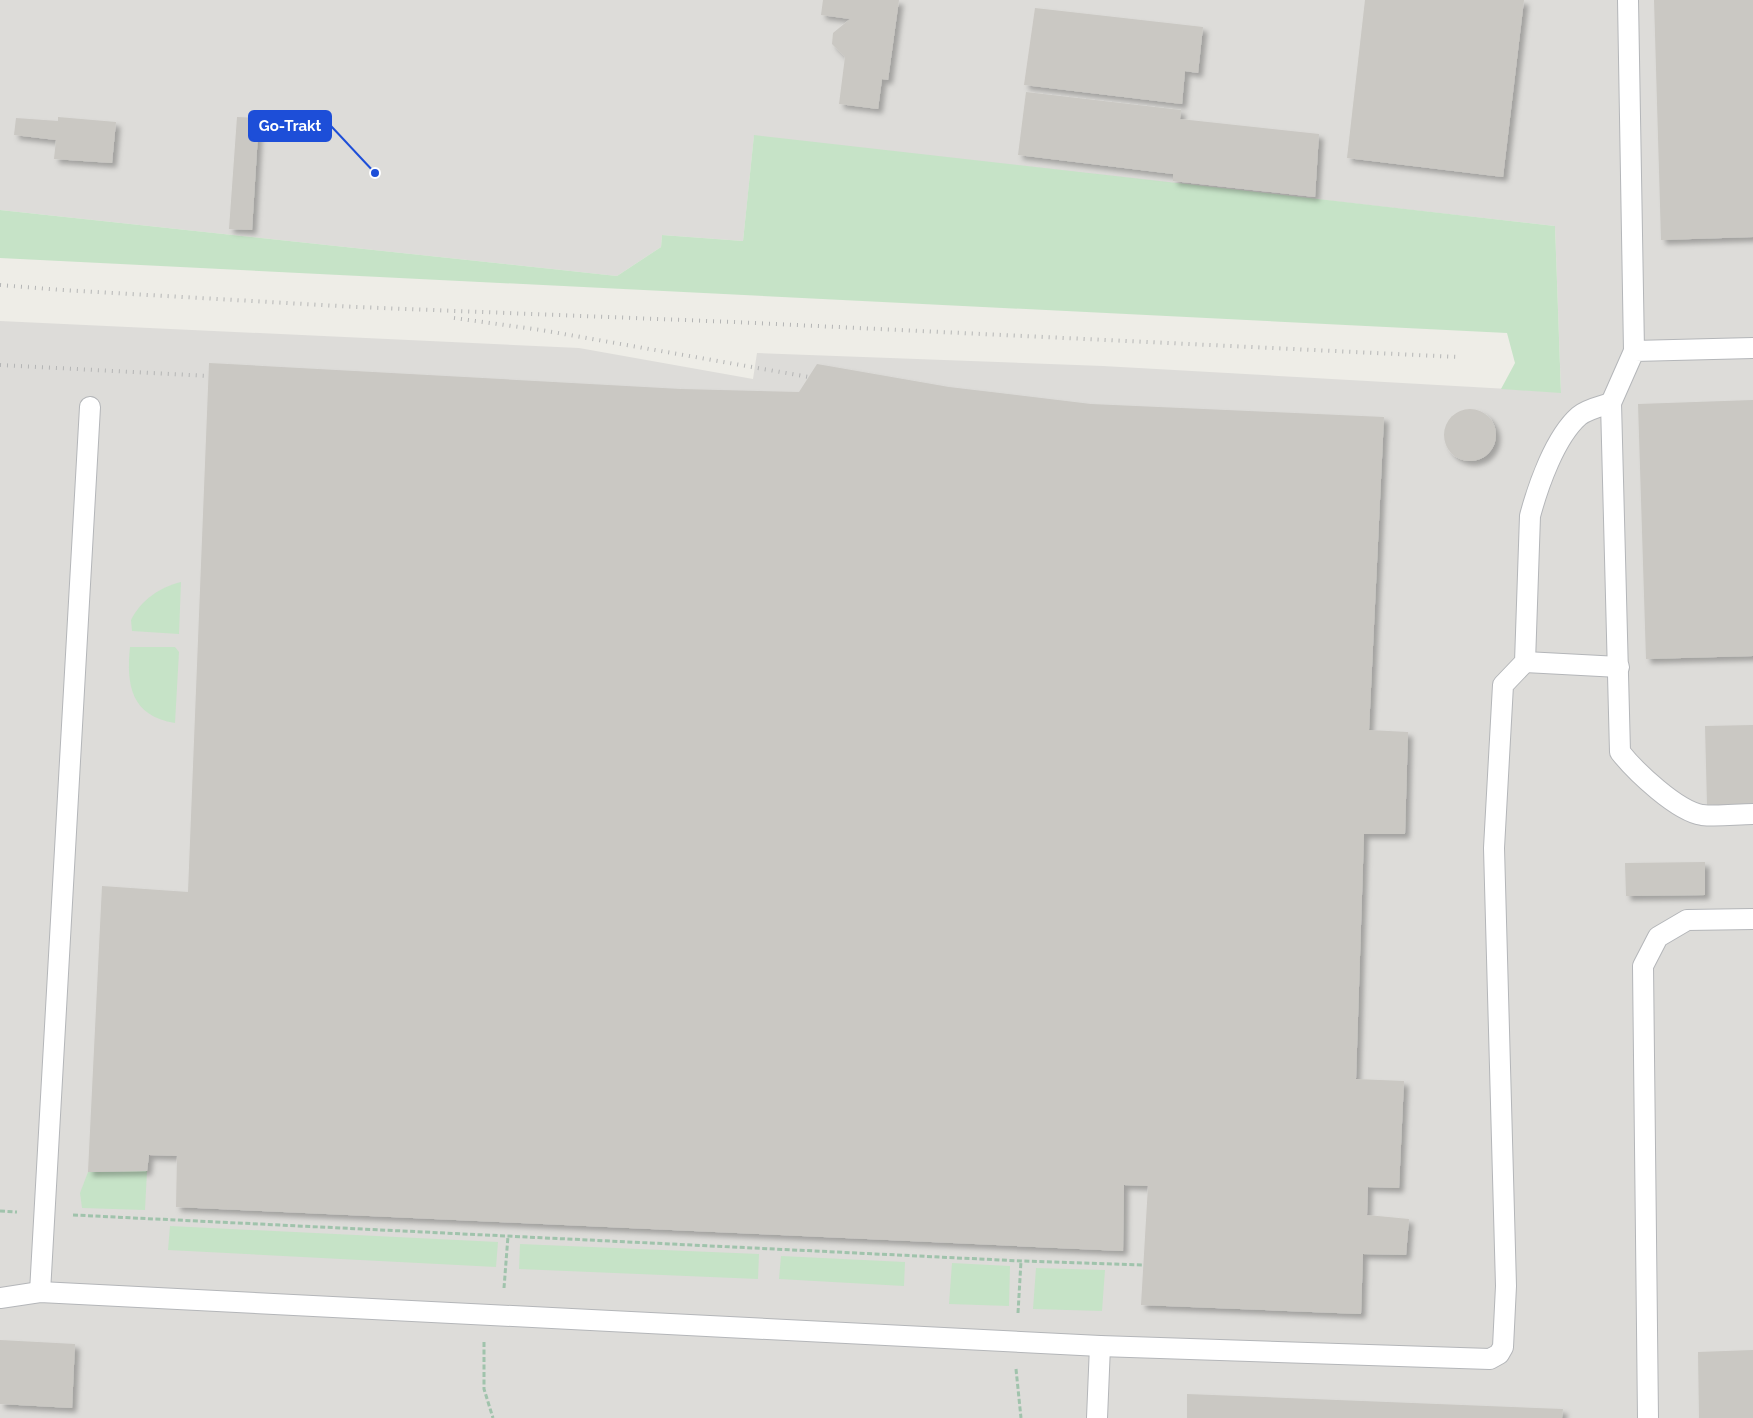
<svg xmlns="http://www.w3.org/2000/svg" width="1753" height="1418" font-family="Raleway,sans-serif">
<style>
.industrial{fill:#dddcd9}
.green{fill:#c6e3c7}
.building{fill:#cac8c3;filter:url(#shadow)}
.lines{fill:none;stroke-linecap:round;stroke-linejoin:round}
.service-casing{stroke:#b4b6b9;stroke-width:22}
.path{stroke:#a0c3ac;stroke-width:3;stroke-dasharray:5 2.5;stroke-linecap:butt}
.service{stroke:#fff;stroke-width:20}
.rail{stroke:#b4b5b5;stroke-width:4;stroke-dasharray:1 6;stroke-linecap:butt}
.leader{fill:none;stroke:#1d4ed8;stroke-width:2}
.callout-dot{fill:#1d4ed8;stroke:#fff;stroke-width:2}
.callout{fill:#1d4ed8;stroke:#1d4ed8;stroke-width:2}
.callout-label{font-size:15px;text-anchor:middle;font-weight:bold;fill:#fff}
</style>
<defs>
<filter id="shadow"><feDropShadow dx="4.5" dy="4.5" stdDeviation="2.5" flood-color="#0004"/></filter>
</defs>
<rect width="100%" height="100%" fill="#eeede7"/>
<!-- industrial -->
<polygon class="industrial" points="0,0 1753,0 1753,1418 0,1418 0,321 579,348 753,379 757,353 1103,366 1561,392 1555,226 754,136 743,241 662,235 661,247 617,276 0,210"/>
<!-- green -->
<g class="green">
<polygon points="754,135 1555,226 1561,393 1501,389 1515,363 1507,333 0,258 0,210 617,276 661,247 662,235 743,241"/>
<path d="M 181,582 L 179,634 L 132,631 L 131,620 C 141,600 160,587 181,582 Z"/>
<path d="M 130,647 L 175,647 L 179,652 L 175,723 C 131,716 126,685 130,647 Z"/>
<polygon points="147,1171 145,1210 82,1208 80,1193 88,1172"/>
<polygon points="170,1226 498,1242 496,1267 168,1250"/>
<polygon points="520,1244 759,1254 758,1279 519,1269"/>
<polygon points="781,1256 905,1262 904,1286 779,1279"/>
<polygon points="952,1263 1010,1266 1009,1306 949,1304"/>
<polygon points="1036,1268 1105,1270 1102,1311 1033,1309"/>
</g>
<!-- building -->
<g class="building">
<polygon points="823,0 899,0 888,80 882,79 878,109 839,104 845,57 832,44 833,33 850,19 821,15"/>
<polygon points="1365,0 1524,0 1503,177 1347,158"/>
<polygon points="1654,0 1753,0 1753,237 1661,240"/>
<polygon points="1035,8 1203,27 1198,73 1185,71 1182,104 1024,85"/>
<polygon points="1026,92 1181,110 1180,119 1319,134 1315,197 1173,181 1173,174 1018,155"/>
<polygon points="58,117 116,122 112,163 54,159 56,140 14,135 16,118 58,121"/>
<polygon points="237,117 259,118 252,230 229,229"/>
<polygon points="209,363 681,389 799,392 817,364 949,387 1091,404 1384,417 1369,730 1408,732 1405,834 1364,834 1356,1079 1404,1081 1399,1188 1368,1187 1367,1215 1409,1219 1406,1255 1363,1254 1361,1314 1141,1305 1148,1186 1124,1185 1123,1251 176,1207 177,1156 149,1155 147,1171 88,1172 102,886 188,892"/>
<polygon points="1753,400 1753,656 1646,659 1638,404"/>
<circle cx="1470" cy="435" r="26"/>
<polygon points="1753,725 1753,804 1707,805 1705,726"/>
<polygon points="1705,862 1705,895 1626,896 1625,863"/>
<polygon points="0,1340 75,1344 72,1408 0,1404"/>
<polygon points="1753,1350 1753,1418 1699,1418 1698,1352"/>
<polygon points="1187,1394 1563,1409 1562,1418 1187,1418"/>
</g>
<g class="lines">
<defs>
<g id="service">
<polyline points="1628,0 1634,351"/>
<path d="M 1753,348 L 1634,351 L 1611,403 L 1620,752 C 1636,772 1677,811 1702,815 C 1718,817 1737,814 1753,814"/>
<polyline points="1525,662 1619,667"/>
<polyline points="40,1292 90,407"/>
<path d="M 0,1298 L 40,1292 L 1100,1346 L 1490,1359 L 1499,1354 L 1503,1347 L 1506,1286 L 1494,848 L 1503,685 L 1525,662 L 1530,516 C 1538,486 1555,437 1579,416 C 1587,409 1602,406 1611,403"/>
<polyline points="1097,1418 1100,1346"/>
<polyline points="1648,1418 1643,966 1658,937 1687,920 1753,919"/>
</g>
</defs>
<!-- service casing -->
<use href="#service" class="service-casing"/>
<!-- path -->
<g class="path">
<polyline points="0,1211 17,1212"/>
<polyline points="73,1215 1021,1261 1143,1265"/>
<polyline points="504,1288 508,1236"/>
<polyline points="1018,1313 1021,1261"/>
<polyline points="484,1342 484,1389 493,1418"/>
<polyline points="1016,1369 1021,1418"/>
</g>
<!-- service -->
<use href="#service" class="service"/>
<!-- rail -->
<g class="rail">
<polyline points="0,285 62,290 356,307 734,322 1458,357"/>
<polyline points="454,318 541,330 809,377"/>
<polyline points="0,365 209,376"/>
</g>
</g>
<!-- callouts -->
<path class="leader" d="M375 173L331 126"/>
<circle class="callout-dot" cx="375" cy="173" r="5"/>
<rect class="callout" x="249" y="111" width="82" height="30" rx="5"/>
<g class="callout-label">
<text x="290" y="131">Go-Trakt</text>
</g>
</svg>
